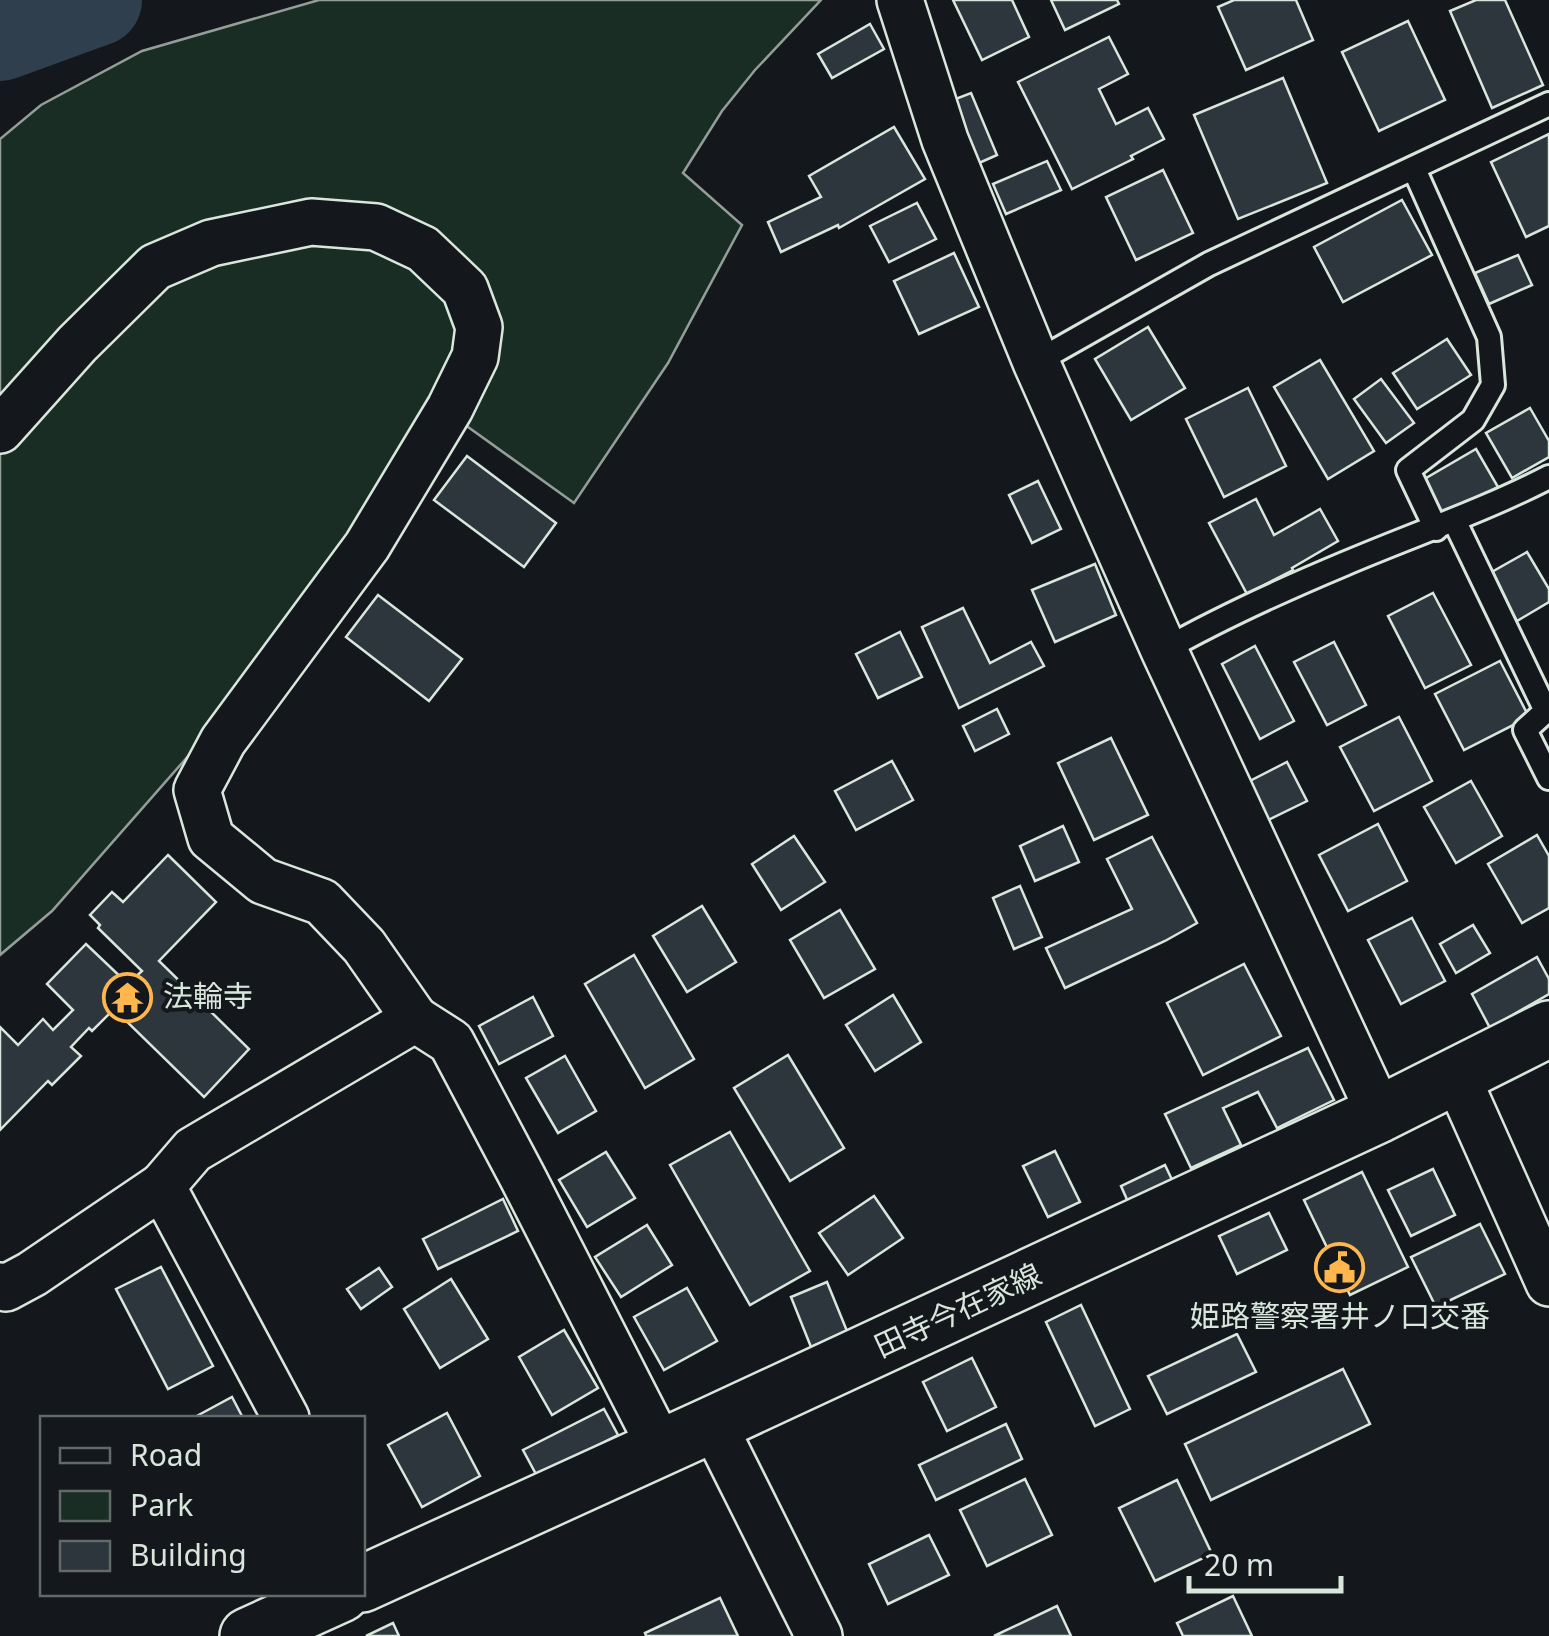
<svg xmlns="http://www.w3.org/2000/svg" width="1549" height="1636" font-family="'Noto Sans','Noto Sans JP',sans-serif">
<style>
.green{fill:#1a2d24;stroke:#939e99;stroke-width:2.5}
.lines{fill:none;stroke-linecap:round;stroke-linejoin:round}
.river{stroke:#2f3f4d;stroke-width:92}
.building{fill:#2c363c;stroke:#d8e6dc;stroke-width:2.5}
.service-casing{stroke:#d8e6dc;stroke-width:28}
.minor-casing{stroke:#d8e6dc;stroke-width:50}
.secondary-casing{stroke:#d8e6dc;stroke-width:60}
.service{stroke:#14181c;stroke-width:22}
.minor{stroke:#14181c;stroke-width:45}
.secondary{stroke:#14181c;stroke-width:55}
.labels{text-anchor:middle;stroke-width:8;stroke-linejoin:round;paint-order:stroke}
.poi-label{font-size:30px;fill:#d8e6dc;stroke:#14181c;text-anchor:start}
.street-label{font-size:30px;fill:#d8e6dc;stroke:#14181c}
</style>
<rect width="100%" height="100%" fill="#14181c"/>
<!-- green -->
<polygon class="green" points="319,0 821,0 755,70 722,111 683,173 742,225 668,363 574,503 436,404 233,705 52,911 0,955 0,139 41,105 142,51"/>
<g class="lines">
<!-- river -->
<polyline class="river" points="0,35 96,0"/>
</g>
<!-- building -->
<g class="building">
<polygon points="953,0 1012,0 1029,37 982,60"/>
<polygon points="1051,0 1117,0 1119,4 1065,30"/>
<polygon points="1234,0 1296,0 1313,40 1246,70 1218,7"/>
<polygon points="1476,0 1505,0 1543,85 1492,108 1450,11"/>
<polygon points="1408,21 1445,100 1379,131 1342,52"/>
<polygon points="870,24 884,49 832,78 818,54"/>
<polygon points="1109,37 1128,74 1099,89 1116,124 1148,108 1164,139 1131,156 1133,159 1072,189 1018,82"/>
<polygon points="1283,78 1327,183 1238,219 1194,115"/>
<polygon points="971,93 997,155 979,163 953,100"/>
<polygon points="894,127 925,179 839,228 838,225 781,252 768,222 821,197 809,176"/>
<polygon points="1549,134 1549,226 1526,237 1491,162"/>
<polygon points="1047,161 1061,190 1006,214 993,184"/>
<polygon points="1163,170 1193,233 1136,260 1106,197"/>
<polygon points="1402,200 1432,255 1343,302 1314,247"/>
<polygon points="917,203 936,239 889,262 870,226"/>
<polygon points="954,253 979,307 919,334 894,281"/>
<polygon points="1518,255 1532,285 1489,304 1475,273"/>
<polygon points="1148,327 1185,388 1131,420 1095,359"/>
<polygon points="1447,339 1471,375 1417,409 1393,373"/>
<polygon points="1320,360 1374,451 1328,479 1274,387"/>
<polygon points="1381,379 1414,423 1386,443 1354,399"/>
<polygon points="1248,388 1286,466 1224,497 1186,419"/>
<polygon points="1530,408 1549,441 1549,457 1512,478 1486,433"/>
<polygon points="1476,449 1498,487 1442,520 1421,481"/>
<polygon points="467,456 556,523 524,567 434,500"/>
<polygon points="1038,481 1061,529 1032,543 1009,495"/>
<polygon points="1256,499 1274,535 1320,509 1338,541 1292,568 1293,570 1247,594 1209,523"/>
<polygon points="1527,552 1549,589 1549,602 1517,621 1490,573"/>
<polygon points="1095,564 1116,615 1055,642 1032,590"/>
<polygon points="1433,593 1471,665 1425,688 1388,616"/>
<polygon points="378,595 462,659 429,701 346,637"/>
<polygon points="963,608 990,663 1031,642 1044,666 959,708 922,627"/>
<polygon points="900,632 922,677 878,698 856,654"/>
<polygon points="1334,642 1366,705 1327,725 1294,662"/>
<polygon points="1255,646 1294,721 1260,739 1222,664"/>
<polygon points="1500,661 1529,717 1464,750 1435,694"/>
<polygon points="997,709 1009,734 975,751 963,726"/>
<polygon points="1399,717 1432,781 1374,811 1340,747"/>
<polygon points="1111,738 1148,815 1094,840 1058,763"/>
<polygon points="892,761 913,800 856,830 835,791"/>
<polygon points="1287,762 1307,801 1262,823 1242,785"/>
<polygon points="1471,781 1502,836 1456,863 1424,807"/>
<polygon points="1378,824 1407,881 1348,911 1319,855"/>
<polygon points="1063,826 1079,862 1035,881 1020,846"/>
<polygon points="1537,835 1549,856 1549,908 1522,923 1488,864"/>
<polygon points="794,836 825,882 781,910 752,864"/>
<polygon points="1152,837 1197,923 1165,941 1065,988 1046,948 1132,909 1107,859"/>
<polygon points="168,855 216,902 159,961 249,1049 204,1097 114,1009 92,1031 89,1028 71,1047 81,1056 52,1085 48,1081 0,1130 0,1027 18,1045 43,1019 53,1030 73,1010 47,984 86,944 128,984 142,971 98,928 100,925 90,915 112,892 123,902"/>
<polygon points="1020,886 1042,937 1014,949 993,898"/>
<polygon points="702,906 736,962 687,992 653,936"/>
<polygon points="840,910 875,969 824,998 790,940"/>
<polygon points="1412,918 1445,981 1401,1004 1368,940"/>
<polygon points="1473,925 1490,953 1456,973 1440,944"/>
<polygon points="634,955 694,1059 645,1088 585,984"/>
<polygon points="1537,957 1549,979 1549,994 1490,1028 1472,994"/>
<polygon points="1244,964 1281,1036 1203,1075 1167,1003"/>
<polygon points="893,995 921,1042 875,1071 846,1025"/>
<polygon points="533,997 553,1036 499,1064 479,1026"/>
<polygon points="1308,1048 1334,1100 1277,1128 1258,1092 1223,1108 1241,1145 1191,1168 1165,1114"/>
<polygon points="788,1055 844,1148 790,1181 734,1088"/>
<polygon points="565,1056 596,1111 558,1133 526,1078"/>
<polygon points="730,1132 810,1271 750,1305 670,1165"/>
<polygon points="1055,1151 1080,1202 1048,1217 1023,1166"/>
<polygon points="606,1152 635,1198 587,1227 559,1180"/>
<polygon points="1165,1165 1174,1184 1129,1204 1121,1186"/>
<polygon points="1433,1169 1455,1215 1411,1236 1388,1190"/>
<polygon points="1362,1172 1408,1267 1350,1295 1304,1200"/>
<polygon points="874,1196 903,1238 848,1275 819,1233"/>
<polygon points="503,1199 518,1231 438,1269 423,1239"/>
<polygon points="1269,1213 1287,1250 1237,1274 1219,1236"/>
<polygon points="1480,1224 1505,1274 1436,1307 1411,1257"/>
<polygon points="647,1225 672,1265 621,1297 595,1257"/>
<polygon points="161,1267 213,1366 168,1389 116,1289"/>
<polygon points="379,1268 392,1287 361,1309 347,1289"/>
<polygon points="451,1279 488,1339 440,1368 404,1309"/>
<polygon points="827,1282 847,1331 811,1347 791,1297"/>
<polygon points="687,1288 717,1341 664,1370 634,1317"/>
<polygon points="1081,1305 1130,1409 1095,1426 1046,1322"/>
<polygon points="564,1330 598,1388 552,1415 519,1357"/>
<polygon points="1237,1334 1256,1372 1167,1414 1148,1376"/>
<polygon points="972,1358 996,1407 947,1431 923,1382"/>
<polygon points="1343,1369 1370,1424 1211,1500 1185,1444"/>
<polygon points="232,1397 243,1418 193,1418"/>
<polygon points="604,1409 618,1435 537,1476 523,1450"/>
<polygon points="447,1413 480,1476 422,1507 388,1445"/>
<polygon points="1006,1424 1022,1459 936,1500 919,1465"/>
<polygon points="1025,1479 1052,1535 987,1566 960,1510"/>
<polygon points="1177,1480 1212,1554 1155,1581 1119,1508"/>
<polygon points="929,1535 949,1575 888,1604 869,1564"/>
<polygon points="1233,1596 1252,1636 1183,1636 1177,1623"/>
<polygon points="720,1598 738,1636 646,1636 645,1633"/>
<polygon points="1057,1606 1071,1636 994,1636"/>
<polygon points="393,1623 399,1636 366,1636"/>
</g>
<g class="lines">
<defs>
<g id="service">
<polyline points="1414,169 1489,337 1493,385 1473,420 1408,470 1436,529"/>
<polyline points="1036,362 1209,264 1549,104"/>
<polyline points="1454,520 1546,711 1525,730 1549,778"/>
<path d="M 1164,650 C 1222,617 1282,590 1344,564 C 1412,535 1483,511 1549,477"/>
</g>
<g id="minor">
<polyline points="900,0 945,140 1036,362 1164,650 1380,1114"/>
<polyline points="0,430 77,344 155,267 211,243 311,222 376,227 423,249 465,289 479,327 475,357 450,408 367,546 223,741 197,790 211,838 263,881 322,902 364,946 415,1019"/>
<polyline points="1457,1077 1549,1283"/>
<polyline points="0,1286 6,1288 32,1274 162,1186"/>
<polyline points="286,1418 162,1186 193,1150 415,1019 451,1042 523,1178 661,1448"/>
<polyline points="713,1424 819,1636"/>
</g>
<g id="secondary">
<polyline points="362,1584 713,1424 1380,1114 1549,1029"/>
<polyline points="248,1636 341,1594"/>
</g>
</defs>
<!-- service casing -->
<use href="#service" class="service-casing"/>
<!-- minor casing -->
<use href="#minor" class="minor-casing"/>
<!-- secondary casing -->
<use href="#secondary" class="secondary-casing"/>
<!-- service -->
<use href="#service" class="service"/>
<!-- minor -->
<use href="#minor" class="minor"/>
<!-- secondary -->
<use href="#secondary" class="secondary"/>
</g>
<!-- icons -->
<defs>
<symbol id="temple-ring" viewBox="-11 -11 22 22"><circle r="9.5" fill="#14181c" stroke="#ffb74d" stroke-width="1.5"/><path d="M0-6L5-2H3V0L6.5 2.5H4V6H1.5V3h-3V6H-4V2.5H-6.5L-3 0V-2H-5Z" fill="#ffb74d"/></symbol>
<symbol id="civic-ring" viewBox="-11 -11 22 22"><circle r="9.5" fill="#14181c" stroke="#ffb74d" stroke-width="1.5"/><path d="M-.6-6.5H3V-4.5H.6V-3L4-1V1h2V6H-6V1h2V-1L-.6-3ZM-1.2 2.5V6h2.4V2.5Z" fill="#ffb74d"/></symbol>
</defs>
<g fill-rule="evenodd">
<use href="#temple-ring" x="100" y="970" width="55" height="55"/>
<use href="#civic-ring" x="1312" y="1240" width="55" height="55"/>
</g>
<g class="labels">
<!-- poi labels -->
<g class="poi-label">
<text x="163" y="1007">法輪寺</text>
<text x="1340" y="1327" text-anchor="middle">姫路警察署井ノ口交番</text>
</g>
<!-- street labels -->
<g class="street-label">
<text transform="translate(958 1311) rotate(-25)" y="10">田寺今在家線</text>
</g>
</g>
<!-- legend -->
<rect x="40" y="1416" width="325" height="180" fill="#14181c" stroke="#626a69" stroke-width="2.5"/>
<rect x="60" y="1448" width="50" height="15" fill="#14181c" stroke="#626a69" stroke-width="2.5"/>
<text x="130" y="1466" font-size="30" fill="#d8e6dc">Road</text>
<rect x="60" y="1491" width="50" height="30" fill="#1a2d24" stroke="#626a69" stroke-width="2.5"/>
<text x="130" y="1516" font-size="30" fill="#d8e6dc">Park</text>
<rect x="60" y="1541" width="50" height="30" fill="#2c363c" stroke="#626a69" stroke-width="2.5"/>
<text x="130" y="1566" font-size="30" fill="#d8e6dc">Building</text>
<!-- scale -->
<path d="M1189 1576v15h152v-15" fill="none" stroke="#d8e6dc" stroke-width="5"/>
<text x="1204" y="1576" font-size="30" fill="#d8e6dc" stroke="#14181c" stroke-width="8" paint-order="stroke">20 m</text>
</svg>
